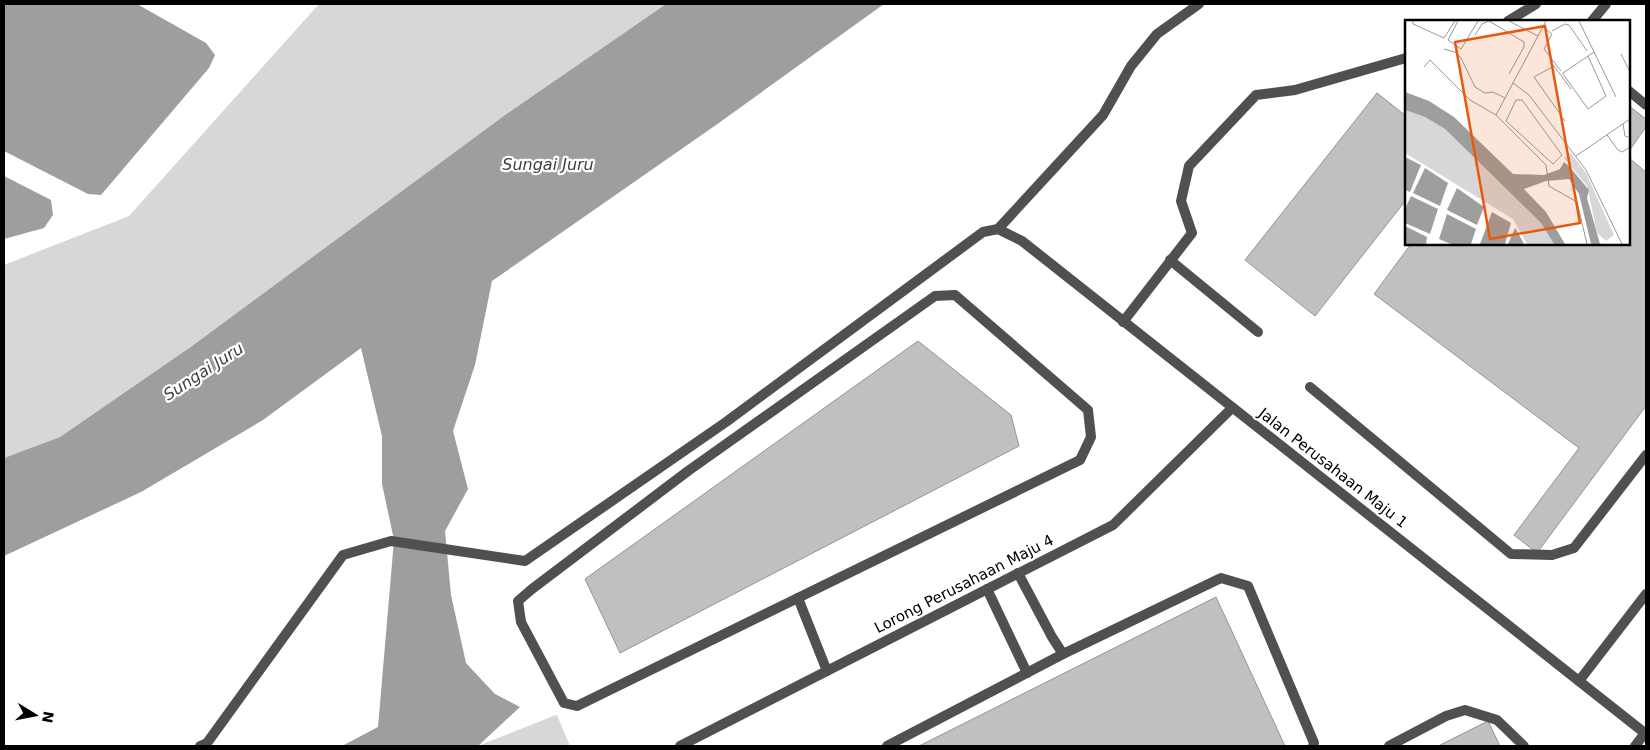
<svg xmlns="http://www.w3.org/2000/svg" width="1650" height="750" font-family="'DejaVu Sans',sans-serif">
<style>
.green{fill:#d7d7d7}
.water{fill:#9e9e9e}
.building{fill:#c0c0c0;stroke:#949494}
.lines{fill:none;stroke-linecap:round;stroke-linejoin:round}
.service{stroke:#505050;stroke-width:10}
.minor{stroke:#505050;stroke-width:10}
.tertiary{stroke:#505050;stroke-width:10}
.labels{text-anchor:middle;stroke-width:4.5;stroke-linejoin:round;paint-order:stroke}
.street-label{font-size:15px;fill:#000;stroke:#fff}
.water-label{font-size:16px;font-style:italic;fill:#3f3f3f;stroke:#fff}
.inset-road{fill:none;stroke:#999;stroke-width:1}
.view{fill:#e8590c;fill-opacity:0.15;stroke:#e8590c;stroke-width:2.5}
.inset-edge{fill:none;stroke:#000;stroke-width:2.5}
</style>
<rect width="100%" height="100%" fill="#fff"/>
<!-- green -->
<g class="green">
<polygon points="319,4 666,4 505,115 192,346 60,437 4,458 4,265 129,216"/>
<polygon points="557,715 570,746 478,746 556,715"/>
</g>
<!-- water -->
<g class="water">
<polygon points="4,4 137,4 206,43 215,55 209,68 101,195 88,194 4,151"/>
<polygon points="666,4 884,4 716,125 492,281 475,365 453,431 468,489 445,531 451,595 466,663 495,694 520,707 478,746 342,746 378,727 394,540 382,484 382,436 361,348 263,420 141,492 4,556 4,458 60,437 192,346 505,115"/>
<polygon points="4,176 51,200 53,215 44,228 4,239"/>
</g>
<!-- building -->
<g class="building">
<polygon points="1377,93 1406,116 1406,200 1315,316 1245,260"/>
<polygon points="1629,106 1646,119 1646,127 1629,151"/>
<polygon points="1629,158 1646,172 1646,406 1537,553 1514,535 1579,448 1374,294 1411,244 1629,244"/>
<polygon points="918,341 1011,415 1019,446 620,653 585,579"/>
<polygon points="1216,597 1285,746 919,746"/>
<polygon points="1488,721 1500,746 1438,746"/>
</g>
<g class="lines">
<!-- service -->
<g class="service">
<polyline points="1508,21 1536,4"/>
<polyline points="1592,21 1606,4"/>
<polyline points="1629,91 1646,105"/>
<polyline points="1170,260 1258,332"/>
<polygon points="955,295 1088,410 1091,437 1080,460 577,706 564,703 521,622 518,601 532,589 688,471 935,296"/>
<polyline points="1123,322 1192,233 1181,201 1189,166 1256,95 1295,90 1406,58"/>
<polyline points="1310,387 1511,554 1552,555 1574,548 1646,455"/>
<polyline points="1018,573 1052,637 1063,654"/>
<polyline points="987,589 1027,673"/>
<polyline points="798,598 827,671"/>
<polyline points="887,746 1063,654 1221,578 1248,586 1314,743 1313,746"/>
<polyline points="1389,746 1446,716 1465,710 1497,720 1524,746"/>
<polyline points="1635,746 1645,733"/>
</g>
<!-- minor -->
<g class="minor">
<polyline points="1579,681 1646,594"/>
<polyline points="200,746 207,743 343,555 391,541 525,561 726,422 983,232 998,229 1103,115 1131,66 1157,34 1199,4"/>
</g>
<!-- tertiary -->
<g class="tertiary">
<polyline points="998,229 1022,241 1646,734"/>
<polyline points="680,746 1113,525 1232,408"/>
</g>
</g>
<g class="labels">
<!-- street labels -->
<g class="street-label">
<text transform="translate(1333 468) rotate(38)" y="5">Jalan Perusahaan Maju 1</text>
<text transform="translate(964 584) rotate(-27)" y="5">Lorong Perusahaan Maju 4</text>
</g>
<!-- water labels -->
<g class="water-label">
<text x="548" y="170">Sungai Juru</text>
<text transform="translate(203 371) rotate(-33)" y="6">Sungai Juru</text>
</g>
</g>
<!-- overview -->
<g transform="translate(1405 20)">
<rect width="225" height="225" fill="#fff"/>
<path d="M 0,90 L 20,97 L 40,109 L 136,203 L 149,224 L 122,224 L 108,199 L 0,133 ZM 166,133 L 181,153 L 209,215 L 201,221 L 192,213 L 182,166 L 159,138 Z" fill="#d7d7d7"/>
<path d="M 0,72 L 24,81 L 49,97 L 108,154 L 139,155 L 155,149 L 159,142 L 164,146 L 184,170 L 182,178 L 195,224 L 186,224 L 174,174 L 164,159 L 141,161 L 119,169 L 141,192 L 160,224 L 149,224 L 136,203 L 40,109 L 20,97 L 0,90 ZM 0,137 L 16,145 L 5,172 L 0,170 ZM 20,148 L 43,163 L 35,186 L 8,173 ZM 52,168 L 79,187 L 72,205 L 42,190 ZM 6,176 L 33,189 L 25,214 L 0,203 L 0,189 ZM 87,192 L 106,203 L 100,224 L 75,224 ZM 42,194 L 71,209 L 66,224 L 46,224 L 34,219 ZM 0,206 L 22,217 L 21,224 L 0,224 ZM 110,208 L 111,209 L 119,224 L 103,224 Z" fill="#9e9e9e"/>
<path class="inset-road" d="M 8,1 L 8,4 L 39,18 L 50,1M 53,1 L 43,20 L 56,29 L 73,1M 84,1 L 119,22 L 119,27 L 104,54M 104,1 L 133,16M 174,1 L 211,77M 138,7 L 147,14 L 139,29 L 156,51M 147,11 L 160,4 L 164,5 L 182,31M 70,15 L 77,4 L 84,1M 39,29 L 50,32 L 56,38 L 70,67 L 80,73 L 88,72 L 100,78M 216,34 L 225,52M 183,36 L 201,76 L 183,89 L 158,54 L 158,53 L 189,32M 19,47 L 25,40 L 65,80 L 91,95 L 141,145 L 144,166 L 172,182 L 182,224M 108,63 L 124,75 L 181,150 L 217,224M 111,80 L 117,80 L 157,135 L 148,144 L 101,101 ZM 91,95 L 141,1M 160,101 L 129,57 L 149,46 L 166,69M 218,104 L 220,116 L 223,117M 202,115 L 213,130 L 217,132 L 225,127M 171,136 L 225,99"/>
<path class="view" d="M 140,6 L 175,203 L 85,219 L 50,22 Z"/>
<rect width="225" height="225" class="inset-edge"/>
</g>
<!-- border -->
<rect width="1650" height="750" fill="none" stroke="#000000" stroke-width="10"/>
<!-- north arrow -->
<g transform="translate(35 715) rotate(100)" stroke="#ffffff" stroke-width="4" paint-order="stroke">
<path d="M0-4L9 19L0 12L-9 19Z" fill="#000000"/>
<text y="-8" font-size="14" font-weight="bold" text-anchor="middle" fill="#000000">N</text>
</g>
</svg>
